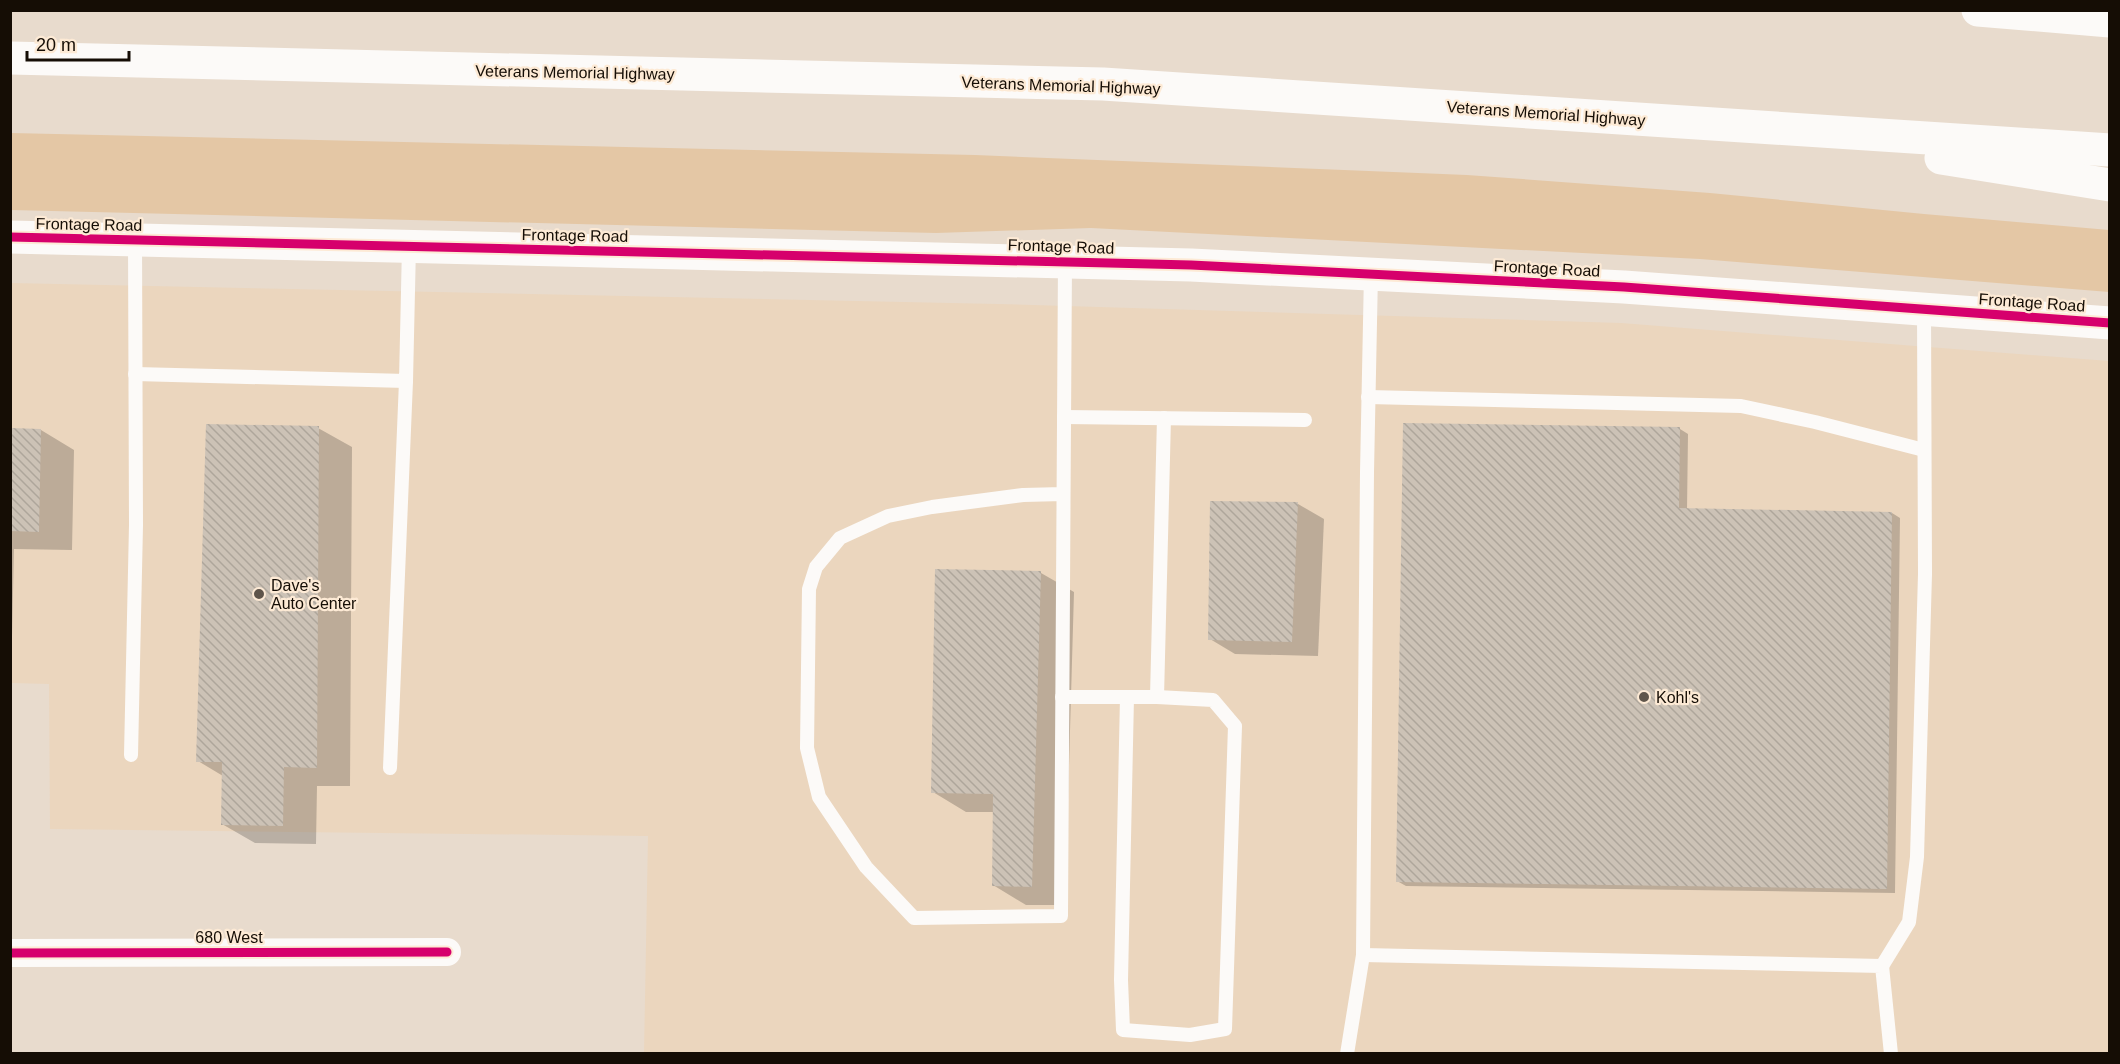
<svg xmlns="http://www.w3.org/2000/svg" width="2120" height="1064" font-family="Helvetica,sans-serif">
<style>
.built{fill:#ebd6be}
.green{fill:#e4c7a5}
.shadow{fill:#0003}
.building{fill:url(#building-back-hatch)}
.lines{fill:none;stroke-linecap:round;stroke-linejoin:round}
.service{stroke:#fcfaf8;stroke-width:14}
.minor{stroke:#fcfaf8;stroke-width:28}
.tertiary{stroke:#fcfaf8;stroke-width:33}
.motorway{stroke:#fcfaf8;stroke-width:33}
.cycleway-casing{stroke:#fdead5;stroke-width:13}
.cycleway{stroke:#d6006c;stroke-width:9}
.poi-dot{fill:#5f554b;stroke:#fdead5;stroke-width:2}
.labels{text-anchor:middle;stroke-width:4.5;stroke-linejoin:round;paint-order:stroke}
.street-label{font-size:16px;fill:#150d05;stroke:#fdead5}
.poi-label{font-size:16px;fill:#150d05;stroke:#fdead5;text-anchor:start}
</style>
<defs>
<pattern id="building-back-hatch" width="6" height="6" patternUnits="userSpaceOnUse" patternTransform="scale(1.5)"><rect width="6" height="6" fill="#ccc2b6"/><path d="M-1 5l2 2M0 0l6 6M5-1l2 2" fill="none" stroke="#aea69b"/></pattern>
</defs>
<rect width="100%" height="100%" fill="#e8dbcd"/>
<!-- built -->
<polygon class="built" points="11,283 998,304 1621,323 2109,361 2109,1053 644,1053 648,836 50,829 49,684 11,683"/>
<!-- green -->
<polygon class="green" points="11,133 975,155 1467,175 1710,193 1924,214 2109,230 2109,292 1700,259 1091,228 936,233 11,210"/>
<!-- shadow -->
<g class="shadow">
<polygon points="1404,424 1680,429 1688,434 1687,510 1892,513 1900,518 1895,893 1406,886 1397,881"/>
<polygon points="318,428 352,447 350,786 317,786 316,844 255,843 222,824 223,776 198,761"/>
<polygon points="10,429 41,430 74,450 72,550 14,549 11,681"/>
<polygon points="1212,502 1298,504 1324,519 1318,656 1235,654 1210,639"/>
<polygon points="1041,573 1074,592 1065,905 1026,905 993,885 994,812 966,812 933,792"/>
</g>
<!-- building -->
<g class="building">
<polygon points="1403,423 1680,427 1679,508 1892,512 1887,889 1396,882"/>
<polygon points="206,424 319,426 317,768 284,767 283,826 221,825 222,762 196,762"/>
<polygon points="10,428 41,429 39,532 10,531"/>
<polygon points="1210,501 1298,502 1292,642 1208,640"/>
<polygon points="935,569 1041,571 1032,887 992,886 993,794 931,793"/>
</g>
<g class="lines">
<!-- service -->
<g class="service">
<polyline points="135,374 406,381 409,246"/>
<polyline points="1368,397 1741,406 1815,422 1924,450"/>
<polyline points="1064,417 1305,420"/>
<polyline points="1063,494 1023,495 932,507 888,516 840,538 816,567 809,589 807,748 819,797 866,867 914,918 1061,916 1065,261"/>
<polyline points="1062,697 1157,697 1164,418"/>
<polyline points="1127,697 1121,980 1123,1030 1190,1035 1225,1029 1235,726 1213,700 1157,697"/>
<polyline points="131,755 136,525 135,240"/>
<polyline points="390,768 406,381"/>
<polyline points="1363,955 1882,966 1891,1054"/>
<polyline points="1882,966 1909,922 1917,857 1925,574 1924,309"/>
<polyline points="1347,1054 1363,955 1367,472 1371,273"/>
</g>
<!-- minor -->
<polyline class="minor" points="10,953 447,952"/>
<!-- tertiary -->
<polyline class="tertiary" points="10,237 1191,265 1624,287 2110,323"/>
<!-- motorway -->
<g class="motorway">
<polyline points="1978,10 2110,21"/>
<polyline points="10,58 1103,84 2110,150"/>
<polyline points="1941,158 2110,185"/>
</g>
<defs>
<g id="cycleway">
<polyline points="10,237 1191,265 1624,287 2110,323"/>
<polyline points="10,953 447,952"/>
</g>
</defs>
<!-- cycleway casing -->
<use href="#cycleway" class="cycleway-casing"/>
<!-- cycleway -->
<use href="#cycleway" class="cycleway"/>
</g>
<!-- markers -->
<g class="poi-dot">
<circle cx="259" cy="594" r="6"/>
<circle cx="1644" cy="697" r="6"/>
</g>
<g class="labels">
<!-- street labels -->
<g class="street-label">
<text transform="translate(575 72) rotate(1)" y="6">Veterans Memorial Highway</text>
<text transform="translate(1061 85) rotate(2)" y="6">Veterans Memorial Highway</text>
<text transform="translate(1546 113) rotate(4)" y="6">Veterans Memorial Highway</text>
<text transform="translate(89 224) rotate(1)" y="6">Frontage Road</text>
<text transform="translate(575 235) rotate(1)" y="6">Frontage Road</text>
<text transform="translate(1061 246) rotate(2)" y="6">Frontage Road</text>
<text transform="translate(1547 268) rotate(3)" y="6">Frontage Road</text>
<text transform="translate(2032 302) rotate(4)" y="6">Frontage Road</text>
<text x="229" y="943">680 West</text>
</g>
<!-- poi labels -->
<g class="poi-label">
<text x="271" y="591">Dave's<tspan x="271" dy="18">Auto Center</tspan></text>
<text x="1656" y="703">Kohl's</text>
</g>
</g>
<!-- border -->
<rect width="2120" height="1064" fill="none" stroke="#150d05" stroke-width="24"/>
<!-- scale -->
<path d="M27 51v9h102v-9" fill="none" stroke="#150d05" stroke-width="3"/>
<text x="36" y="51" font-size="18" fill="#150d05" stroke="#fdead5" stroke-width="4.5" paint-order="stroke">20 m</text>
</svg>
